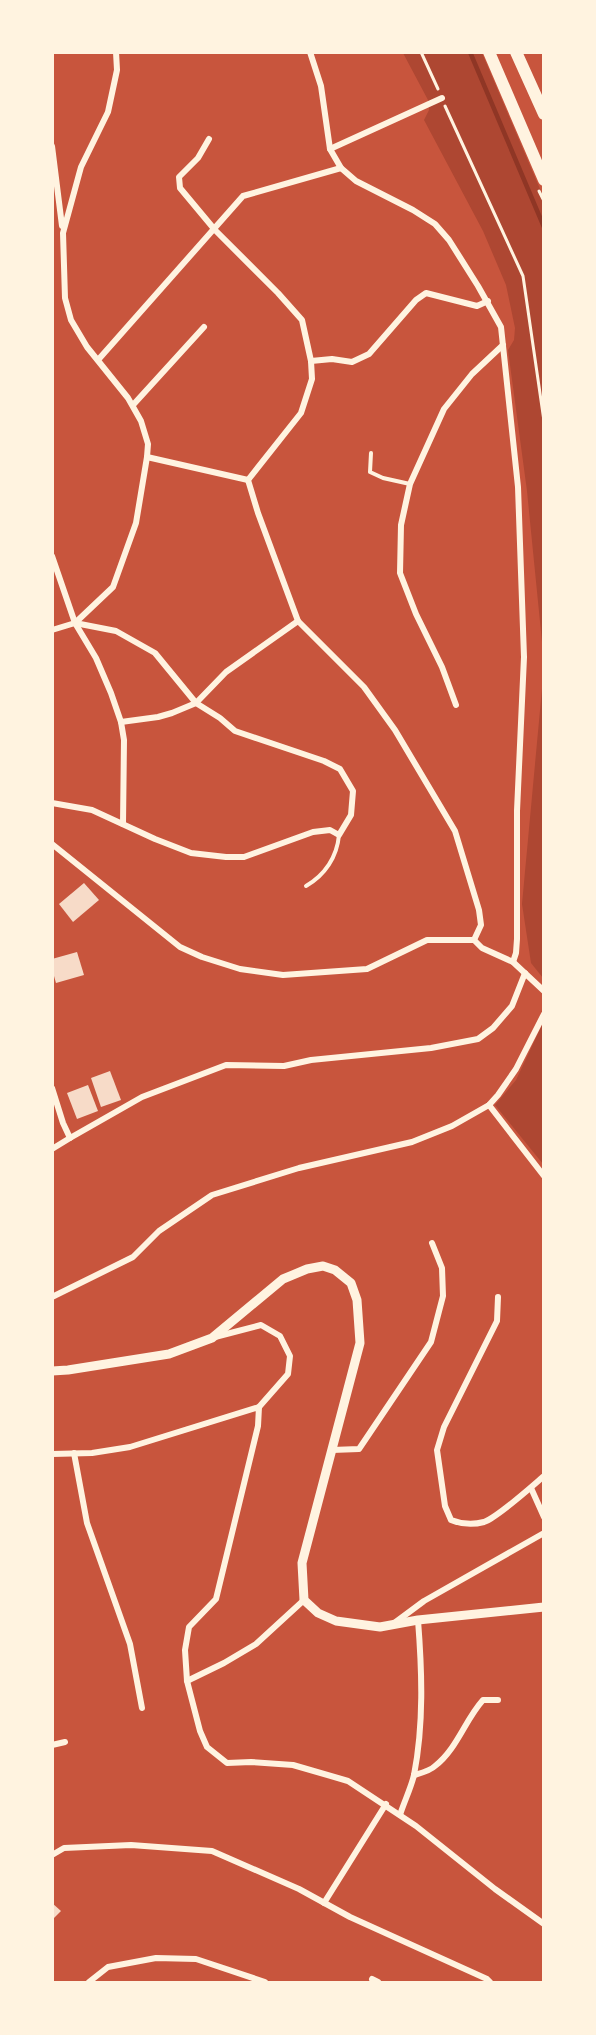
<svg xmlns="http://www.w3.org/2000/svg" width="596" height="2035" font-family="'PT Sans Narrow',sans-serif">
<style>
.green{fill:#ae4732}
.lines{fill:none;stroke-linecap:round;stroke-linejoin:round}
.stream{stroke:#8f3625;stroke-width:4.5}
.building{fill:#f7dbc8}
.path{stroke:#fff3e0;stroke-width:3}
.service{stroke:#fff3e0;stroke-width:4}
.minor{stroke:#fff3e0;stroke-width:6}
.tertiary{stroke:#fff3e0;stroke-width:9}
.primary{stroke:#fff3e0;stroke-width:12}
</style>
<rect width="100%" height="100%" fill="#c8553d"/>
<!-- green -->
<g class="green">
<polygon points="403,53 482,53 543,196 543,652 527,491 508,350 514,340 515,328 506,285 483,231 424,120 429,110 428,100"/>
<polygon points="543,678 544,978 543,978 531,963 522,904"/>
<polygon points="543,1023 543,1164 495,1105 516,1080"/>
</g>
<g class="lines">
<!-- stream -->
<polyline class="stream" points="470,52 544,227"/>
</g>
<!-- building -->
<g class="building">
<polygon points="84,883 99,900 73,922 59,904"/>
<polygon points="77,952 84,975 56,983 52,969 52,959"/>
<polygon points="110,1071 121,1100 101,1107 91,1078"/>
<polygon points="88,1085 98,1111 77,1119 67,1093"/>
<polygon points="52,1903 61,1911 52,1920"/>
</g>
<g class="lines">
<!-- path -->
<g class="path">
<polyline points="421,52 438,89"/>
<polyline points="445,106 523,276 544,421"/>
<polyline points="539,191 544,201"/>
</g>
<!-- service -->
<g class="service">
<polyline points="371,453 370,472 383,478 410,484"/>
<path d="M 306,886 C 325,875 337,857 339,835"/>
</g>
<!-- minor -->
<g class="minor">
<polyline points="116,52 117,70 108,112 81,167 63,233 65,298 71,320 87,347 128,398 141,421 148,444 147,457"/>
<polyline points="310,52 321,86 330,149 341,168 356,181 413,210 435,224 449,240 478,286 501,327 518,487 524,657 517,811 517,939 516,953 513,962"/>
<polyline points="209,139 198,158 179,177 180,188 215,230 278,293 302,320 311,361 312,379 301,413 248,480"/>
<polyline points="52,146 62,226"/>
<polyline points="330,149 442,98"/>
<polyline points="98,360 243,196 341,168"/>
<polyline points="311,361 332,359 352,362 369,354 416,300 426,293 477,306 488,301"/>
<polyline points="133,405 204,327"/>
<polyline points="248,480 258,513 298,621 364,687 395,730 455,831 479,910 481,925 474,940"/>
<polyline points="52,556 75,623 96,658 111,693 121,722 124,740 123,824"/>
<polyline points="75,623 113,587 136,523 147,457 248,480"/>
<polyline points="52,630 75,623 116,631 155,653 196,703 220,718 235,731 324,761 340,769 353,791 351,815 339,835 330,830 313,832 244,857 226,857 191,853 155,839 92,810 52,803"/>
<polyline points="456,705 442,667 416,614 400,573 401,525 410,484 444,409 472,374 503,345"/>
<polyline points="121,722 158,717 172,713 196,703 226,672 298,621"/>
<polyline points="52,844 180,947 202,957 240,969 283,975 367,969 427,940 474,940 482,948 513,962 544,991"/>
<polyline points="52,1088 63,1123 70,1138 142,1097 226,1065 284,1066 311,1060 431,1048 478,1039 493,1028 512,1006 525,973"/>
<polyline points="489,1105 544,1176"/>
<polyline points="52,1149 70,1138"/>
<polyline points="52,1297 133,1257 159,1231 212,1195 299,1168 412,1142 452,1126 489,1105 498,1095 516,1069 544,1014"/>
<path d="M 498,1297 L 497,1321 L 444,1427 L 437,1450 L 445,1506 L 451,1520 C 461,1524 473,1525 484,1522 C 498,1517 531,1487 544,1476"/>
<polyline points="215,1337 261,1325 280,1336 290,1356 288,1374 259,1407"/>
<polyline points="332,1450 359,1449 431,1342 443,1296 442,1268 432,1243"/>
<polyline points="74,1453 87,1523 130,1644 142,1708"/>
<polyline points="52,1454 92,1453 130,1447 259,1407 258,1426 216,1599 189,1627 185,1650 187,1681 200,1731 207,1747 227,1763 251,1762 293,1765 348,1781 416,1826 495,1889 544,1924"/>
<polyline points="531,1488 544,1517"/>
<polyline points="393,1624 424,1601 544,1533"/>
<polyline points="187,1681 224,1663 256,1644 304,1600"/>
<polyline points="52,1745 65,1742"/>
<path d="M 414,1775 C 421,1773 430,1771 435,1766 C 457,1749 465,1720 483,1700 L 498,1700"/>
<path d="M 400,1815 C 404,1802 411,1788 414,1775 C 424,1724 422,1671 418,1620"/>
<polyline points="52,1855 64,1848 131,1845 212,1851 299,1889 350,1917 487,1979 490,1982"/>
<polyline points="324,1903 386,1804"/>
<polyline points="372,1979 378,1982"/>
<polyline points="89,1982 108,1967 156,1958 196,1959 265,1982"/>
</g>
<!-- tertiary -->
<polyline class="tertiary" points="52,1371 68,1370 169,1354 212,1338 283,1279 307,1269 323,1266 335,1270 351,1283 357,1300 360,1343 302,1563 304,1600 318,1613 336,1621 380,1627 418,1620 544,1607"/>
<!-- primary -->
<g class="primary">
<polyline points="489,52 544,180"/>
<polyline points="516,52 544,114"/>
</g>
</g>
<!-- border -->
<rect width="596" height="2035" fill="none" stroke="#fff3e0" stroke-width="108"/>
</svg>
